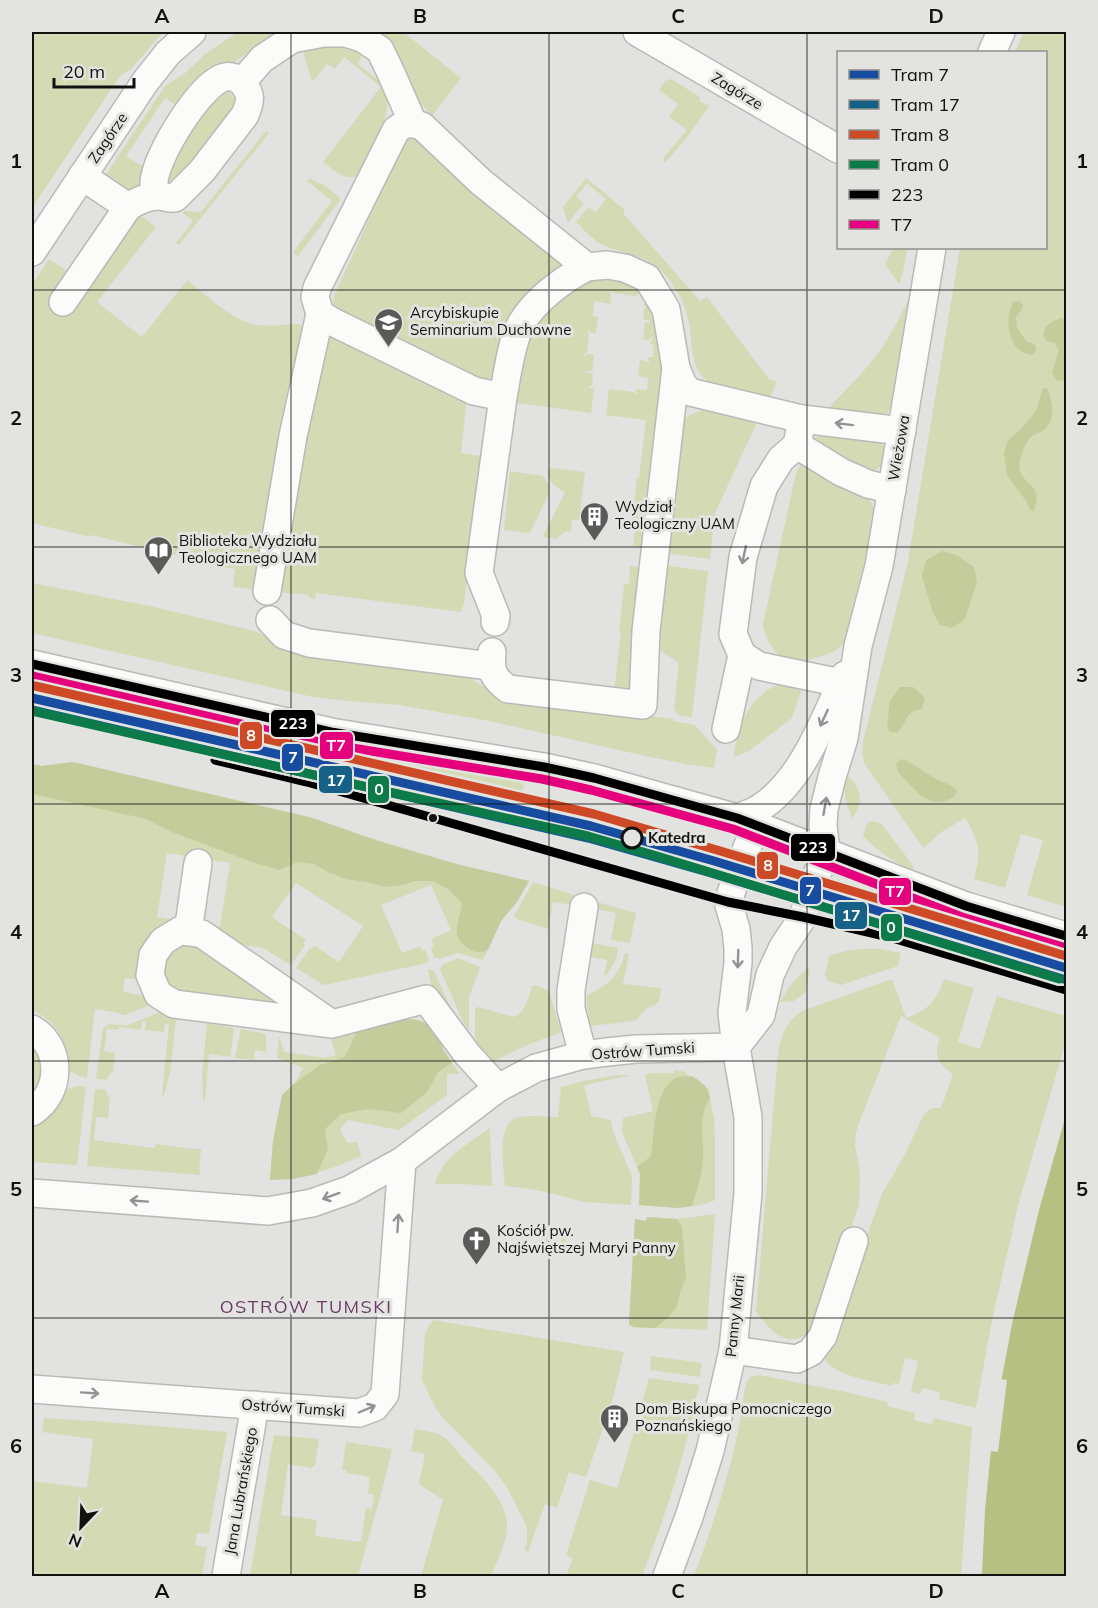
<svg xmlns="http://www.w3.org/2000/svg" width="1098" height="1608" font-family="Mulish,sans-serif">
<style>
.green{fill:#d3dab4}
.forest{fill:#c4cc9b}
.water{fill:#b6c082}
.pier{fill:#e2e3e0}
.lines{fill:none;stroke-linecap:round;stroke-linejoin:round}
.minor-casing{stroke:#b9bab7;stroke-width:30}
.minor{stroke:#fbfbfa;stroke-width:27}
.bus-1-casing{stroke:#e3e4df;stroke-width:14}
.bus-2-casing{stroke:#e3e4df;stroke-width:14}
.bus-1{stroke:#000;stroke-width:9}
.bus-2{stroke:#e5007d;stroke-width:9}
.tram-1-casing{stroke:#e3e4df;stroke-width:14}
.tram-2-casing{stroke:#e3e4df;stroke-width:14}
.tram-3-casing{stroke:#e3e4df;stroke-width:14}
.tram-4-casing{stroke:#e3e4df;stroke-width:14}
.tram-1{stroke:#174ca1;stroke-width:9}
.tram-2{stroke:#166187;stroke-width:9}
.tram-3{stroke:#ce4a27;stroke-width:9}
.tram-4{stroke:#0d7b49;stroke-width:9}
.oneway{stroke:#929291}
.grid{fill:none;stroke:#111210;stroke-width:1.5;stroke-opacity:0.55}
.bus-dot{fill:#111210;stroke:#e3e4df;stroke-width:2}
.stop-dot{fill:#e3e4df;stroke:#111210;stroke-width:3}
.labels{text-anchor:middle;stroke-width:6;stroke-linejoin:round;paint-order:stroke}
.street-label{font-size:15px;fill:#111210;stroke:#e3e4df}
.poi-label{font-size:15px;fill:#111210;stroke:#e3e4df;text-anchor:start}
.stop-label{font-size:15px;font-weight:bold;fill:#111210;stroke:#e3e4df;text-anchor:start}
.quarter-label{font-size:18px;letter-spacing:1.5px;fill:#6c3a6c;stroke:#e3e4df}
.line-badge{stroke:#e3e4df;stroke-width:2}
.badge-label{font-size:16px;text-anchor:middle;font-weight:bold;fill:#fff}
.neatline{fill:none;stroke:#111210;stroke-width:2}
.grid-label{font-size:20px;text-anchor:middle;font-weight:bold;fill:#111210}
</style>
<rect width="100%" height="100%" fill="#e2e3e0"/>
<!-- green -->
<g class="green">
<polygon points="32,32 163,32 131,69 120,76 32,208"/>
<polygon points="238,32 309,32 245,55 223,69 178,106 165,98 126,156 150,171 140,187 130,192 105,176 165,86 184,74 205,54"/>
<polygon points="353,32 403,32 461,78 432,116 403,83"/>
<path d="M 1024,32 L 1066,32 L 1066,907 L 1027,895 L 1043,840 L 1021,834 L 1005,888 L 974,879 C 982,851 979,842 965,818 L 943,831 L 923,848 L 864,763 L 862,752 L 863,741 L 908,561 L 960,248 L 1046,248 L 1046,52 L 1015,52 Z"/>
<path d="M 334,42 L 360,50 L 362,55 L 358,64 L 388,88 L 389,92 L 383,133 L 361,174 C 346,183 335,171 323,162 L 381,87 L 344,57 L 335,69 L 327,64 L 313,81 L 311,79 L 304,54 L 304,50 Z"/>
<polygon points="671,79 700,97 699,101 709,106 688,136 665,163 663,160 664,157 687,130 669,117 678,104 659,90 665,81"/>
<path d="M 223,88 C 232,94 236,99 236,109 L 175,190 L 160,180 L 204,105 Z"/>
<polygon points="411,130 560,257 560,264 558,269 492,377 485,380 478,379 335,310 333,303 334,296 408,133"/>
<polygon points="266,131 269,133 179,245 176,243 193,221 183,213 184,211 201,212"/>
<polygon points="310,178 315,182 324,185 340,198 340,200 298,256 293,252 332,201 307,181"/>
<path d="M 586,178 L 624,209 L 624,214 L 700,301 L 707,297 L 769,379 L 777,382 L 770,397 C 752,394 728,393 712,384 C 689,371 693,345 689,323 C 685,302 674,282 658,268 C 642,254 622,254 603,245 C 593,240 584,230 576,222 L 588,207 L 596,212 L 606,199 L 587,183 L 576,197 L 584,203 L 568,223 L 563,207 Z"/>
<path d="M 140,215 L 156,227 L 97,302 L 142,337 L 187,280 C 207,295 233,322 258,325 C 271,327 286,324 300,324 L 304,329 L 259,590 L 233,587 L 235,569 L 209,566 L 209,563 L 91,535 L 90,537 L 32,523 L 32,285 L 49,259 L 70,273 L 76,300 L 118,247 L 120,235 L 128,220 Z"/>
<polygon points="893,248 907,248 903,272 899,284 885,264"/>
<polygon points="610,274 645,291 640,295 639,293 636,296 613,293 611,290 609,292 611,294 610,304 593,301 594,303 593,315 592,316 598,317 596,333 591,333 588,330 587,331 589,334 587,352 584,355 585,356 588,354 594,355 592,371 587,371 586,372 593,374 592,385 589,387 590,389 594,387 591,413 517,403 522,354 530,329 573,286"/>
<path d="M 912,292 L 894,402 L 891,408 L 887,413 L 879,417 L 825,412 C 844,391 865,372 881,349 C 893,331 903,312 912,292 Z"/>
<polygon points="650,297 665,360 647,548 633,546 636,527 631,527 637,478 639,478 646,420 606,415 609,389 633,392 635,394 637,393 635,389 647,390 648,378 638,376 640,360 646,361 649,364 650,363 648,360 648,357 653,357 654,345 650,344 653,338 652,337 649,340 643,339 645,322 649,323 650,321 643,319 644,309 646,308 644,306 643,307 645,301"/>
<polygon points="334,335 467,396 461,453 481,456 485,458 482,460 464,603 461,612 316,593 315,599 309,598 309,595 275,592 277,574 328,336"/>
<path d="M 712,409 L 759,418 L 715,513 L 710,559 L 664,553 L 679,423 C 690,414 698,410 712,409 Z"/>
<path d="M 845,432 C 853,433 867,432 874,436 C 891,446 887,470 868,473 L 818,444 L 815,437 Z"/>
<path d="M 806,463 L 864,495 C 872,502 875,507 875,518 L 844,643 C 837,651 829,654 819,657 C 812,659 802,662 795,662 C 777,661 765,640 763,624 L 796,473 L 801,464 Z"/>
<path d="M 551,468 L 585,472 L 579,520 L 572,520 L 571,532 L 566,531 L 556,539 L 544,537 L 543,536 L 565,493 C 557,487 546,481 548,470 L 550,470 Z"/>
<polygon points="510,471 543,476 549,485 549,493 531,531 528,533 504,530"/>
<polygon points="662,565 708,571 692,717 680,716 674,709 679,663 656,648"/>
<polygon points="630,566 645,568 632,693 614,691 621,633 619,632 624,584 629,584"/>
<polygon points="32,583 150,606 251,630 307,651 467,676 493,693 510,698 673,719 673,721 695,725 717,750 714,768 685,764 650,757 484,720 399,705 348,701 313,697 32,633"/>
<path d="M 782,683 L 803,685 L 792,718 L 749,751 L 734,757 C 736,726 750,694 782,683 Z"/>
<path d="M 380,755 L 525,777 L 522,793 C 475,780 427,772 381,759 Z"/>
<path d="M 73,762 L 313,818 L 356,843 L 364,836 L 460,865 L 529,881 L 517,902 L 501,921 L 483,960 L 458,953 L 439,959 L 434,957 L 431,948 L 434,946 L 431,939 L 451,930 L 431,885 L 381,905 L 402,953 L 420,946 L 422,951 L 425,950 L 429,959 L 427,963 L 324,985 L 296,968 L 310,948 L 312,949 L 314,945 L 339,962 L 363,926 L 296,883 L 272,917 L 306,940 L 304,943 L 305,945 L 291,965 L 263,948 L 240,945 L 211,926 L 220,927 L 230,863 L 167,853 L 157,917 L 176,920 L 140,980 L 125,978 L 123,992 L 146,996 L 152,1004 L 125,1015 L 121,1015 L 120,1013 L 95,1009 L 87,1078 L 81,1077 L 70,1071 C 70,1044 56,1021 32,1010 L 32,764 L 41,766 Z"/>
<path d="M 844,774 C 852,777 861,790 860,800 C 860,806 855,814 852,819 L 845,797 Z"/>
<polygon points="378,783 516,815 514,827 374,787"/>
<path d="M 872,821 L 881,823 L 914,867 L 912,870 C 893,862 878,851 863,836 L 867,824 Z"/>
<polygon points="533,882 574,895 573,905 553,902 548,929 517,919 514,916"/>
<polygon points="597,902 636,913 630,943 611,940 616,913 596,909"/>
<polygon points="587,942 618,948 616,960 606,976 604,975 607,960 587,956"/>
<path d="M 191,943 L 301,1010 L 169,990 C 167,986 164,981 163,976 C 157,958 175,944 191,943 Z"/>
<polygon points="860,949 880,949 901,953 898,966 841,985 828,981 825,975 829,956 845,951"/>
<path d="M 625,953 L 629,954 L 623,984 L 661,988 L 659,1001 L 655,1005 L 646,1009 L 637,1019 L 633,1021 L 590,1026 L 586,996 C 608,984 617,980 625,953 Z"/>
<polygon points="458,958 480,967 469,997 469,1030 463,1022 440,969 442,965"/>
<path d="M 810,967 L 806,992 L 794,1001 L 780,1002 C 788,987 797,976 810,967 Z"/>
<polygon points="428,970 433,970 435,973 458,1025 434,999"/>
<path d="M 892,979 L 906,1018 C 928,1010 936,1002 944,979 L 974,988 L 958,1042 L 980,1049 L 997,996 L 1066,1016 L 1066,1041 L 1019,1202 L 992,1320 L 976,1408 L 939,1399 L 940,1392 L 922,1388 L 920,1394 L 911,1392 L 918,1361 L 905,1358 L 899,1384 L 893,1383 L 892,1386 C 873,1381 832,1376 823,1357 L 882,1194 L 904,1156 L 923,1116 L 928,1110 L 935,1108 L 941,1108 L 953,1074 C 938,1064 933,1056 940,1038 L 901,1016 L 859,1123 L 856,1133 L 855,1145 L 860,1173 L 859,1205 L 817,1328 L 812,1338 L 806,1334 C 787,1350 766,1327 756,1311 L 778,1054 C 781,1035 786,1022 802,1011 Z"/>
<path d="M 535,985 L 549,991 L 561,1032 L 525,1046 L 490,1063 L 475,1040 L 475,1011 L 476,1008 L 479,1007 L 513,1017 C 526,1013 528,998 532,986 Z"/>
<polygon points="160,1012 176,1019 170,1072 164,1096 162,1095 169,1024 165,1024 164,1032 145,1030 146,1022 142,1021 141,1030 119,1027 118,1030 107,1029 104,1051 115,1053 113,1072 110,1073 107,1080 96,1079 103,1028 110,1024 126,1026"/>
<path d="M 415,1019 L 422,1021 L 446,1041 L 442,1048 L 460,1074 L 447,1074 L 447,1095 L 399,1130 L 348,1120 L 340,1130 L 348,1143 L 357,1142 L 361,1156 C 330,1170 305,1178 270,1180 L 273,1141 L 282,1095 L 295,1083 L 303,1068 L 277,1058 L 279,1036 L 284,1052 L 325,1058 L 336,1055 L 330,1035 Z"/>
<polygon points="207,1023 233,1028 234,1029 230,1057 209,1054 205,1100 203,1100 202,1075"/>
<polygon points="241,1029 266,1034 266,1052 255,1050 254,1060 235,1058"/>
<polygon points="32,1042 38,1048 44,1075 32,1097"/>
<path d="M 674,1070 L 686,1072 L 686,1074 L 704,1085 L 709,1090 L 710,1098 L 714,1118 L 715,1139 L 715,1200 C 692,1211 664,1207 639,1205 L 640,1174 L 622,1132 L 623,1118 L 653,1111 L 645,1075 L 652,1073 L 674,1073 Z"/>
<path d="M 618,1075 L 632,1075 L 584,1085 L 591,1116 L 611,1120 L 613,1132 L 632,1176 L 631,1205 L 583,1202 L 555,1194 L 530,1189 L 505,1186 C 504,1168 495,1122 519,1117 C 531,1115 545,1117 558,1117 L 561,1087 L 583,1081 Z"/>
<path d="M 79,1086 L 86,1087 L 77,1165 L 32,1162 L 32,1126 C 48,1118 59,1106 66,1089 Z"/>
<polygon points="95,1089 106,1090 108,1097 110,1098 108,1118 96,1117 94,1140 155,1148 156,1144 193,1149 201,1149 199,1170 200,1171 200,1175 87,1166"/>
<path d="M 490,1128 L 492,1186 L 463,1184 L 435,1184 C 442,1157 468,1144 490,1128 Z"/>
<polygon points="715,1214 707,1330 633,1327 629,1324 635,1219 646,1221 647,1217 677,1219"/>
<polygon points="544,1232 549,1232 549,1250 561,1249 561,1232 566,1232 566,1254 544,1254"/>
<polygon points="433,1320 624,1352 612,1402 586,1477 569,1472 557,1508 545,1504 528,1552 525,1550 527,1541 527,1529 524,1521 508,1489 495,1471 443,1418 435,1407 422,1380 425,1333"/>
<polygon points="651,1356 702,1363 700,1377 650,1370"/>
<path d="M 759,1375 L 846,1392 L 888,1402 L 887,1406 L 915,1413 L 914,1420 L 932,1424 L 934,1418 L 972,1427 L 961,1576 L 694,1576 C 713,1525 731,1471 741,1416 C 744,1403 742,1386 751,1376 Z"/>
<path d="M 649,1378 L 699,1385 C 687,1449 667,1512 643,1573 L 642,1576 L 566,1576 L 573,1558 L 566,1555 L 590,1480 L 617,1488 L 626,1460 Z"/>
<polygon points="44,1418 94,1421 227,1432 209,1534 197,1533 195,1545 207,1547 202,1576 32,1576 32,1481 87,1488 93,1439 42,1432"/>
<path d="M 415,1429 C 424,1431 434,1431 442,1436 C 449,1440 455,1449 461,1456 C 480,1475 508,1499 507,1528 C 506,1545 497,1561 491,1576 L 421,1576 L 443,1500 L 419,1484 L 425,1454 L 411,1451 Z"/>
<polygon points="274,1435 319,1439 315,1466 313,1466 312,1468 288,1464 281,1515 317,1520 315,1536 361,1542 366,1508 372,1509 374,1495 368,1493 370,1477 346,1473 346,1470 342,1470 346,1442 392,1449 385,1479 358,1576 250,1576"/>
</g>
<!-- forest -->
<g class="forest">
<path d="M 1019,301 L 1023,305 L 1022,309 L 1016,317 L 1017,328 L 1027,342 L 1032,343 L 1036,346 L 1036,351 L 1032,355 C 1007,352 1004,319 1013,302 Z"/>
<path d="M 1061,318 L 1066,320 L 1066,377 L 1063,381 L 1056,380 L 1052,373 L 1059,350 L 1055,343 L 1046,341 C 1039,329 1050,322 1061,318 Z"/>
<path d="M 1043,388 L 1048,389 C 1052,402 1056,419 1045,429 C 1041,433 1036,433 1032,436 C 1026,441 1021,453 1020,461 C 1016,481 1036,482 1037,497 C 1037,501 1035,507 1034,511 L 1030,510 L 1026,501 L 1007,475 L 1004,453 L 1008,440 L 1020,430 L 1036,411 Z"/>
<polygon points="942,551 956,555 974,567 977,582 965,619 952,628 940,625 933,613 922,576 926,560"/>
<path d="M 900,687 L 913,687 L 925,698 L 922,709 C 919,710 915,710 912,712 C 905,717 904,727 897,733 L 890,732 L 887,726 L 890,701 Z"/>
<path d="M 901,759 C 912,762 921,770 931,776 C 940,782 949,783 957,790 L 955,796 L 946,801 L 935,802 L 921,796 L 898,772 L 896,764 Z"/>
<path d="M 73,762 L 313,818 L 384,843 L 460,865 L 529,881 L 517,902 L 501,921 L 488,950 C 480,953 473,953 466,947 C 449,934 460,921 462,903 L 448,889 L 432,881 L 415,881 L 403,885 L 386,887 L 367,882 L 345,879 L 328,872 L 314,864 L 297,862 L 279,870 L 252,862 L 172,832 L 146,819 L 32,794 L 32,764 L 41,766 Z"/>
<path d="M 403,1019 C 425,1019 431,1026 446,1041 L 442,1048 L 452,1063 L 438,1072 L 427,1092 L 401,1113 L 368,1109 L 341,1114 L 325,1129 L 328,1149 L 317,1174 L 293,1179 L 270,1180 L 273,1141 L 282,1095 L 295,1083 L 320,1065 L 345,1057 L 358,1029 Z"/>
<path d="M 692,1076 C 702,1082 708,1087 710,1098 C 697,1117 704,1137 703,1159 C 702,1175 697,1191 692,1206 L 678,1208 L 639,1205 L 640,1174 L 637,1167 L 651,1156 C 655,1132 653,1088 678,1077 C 682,1076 688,1077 692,1076 Z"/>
<polygon points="647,1217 677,1219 682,1227 686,1278 680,1292 677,1306 667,1319 655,1328 633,1327 629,1324 635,1219 646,1221"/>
</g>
<!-- water -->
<polygon class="water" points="1066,1115 1066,1576 982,1576 985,1510 994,1420 1012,1324 1039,1210"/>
<!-- pier -->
<polygon class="pier" points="999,1379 1007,1380 998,1452 990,1451"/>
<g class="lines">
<defs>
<g id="minor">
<polyline points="637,32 838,149"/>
<polyline points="992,52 1001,32"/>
<polyline points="82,176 128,207"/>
<path d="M 159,196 C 157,192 154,188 154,183 C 154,159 200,83 225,77 C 232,75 237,79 242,82"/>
<polyline points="32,252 145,82 168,53 192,32"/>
<path d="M 587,267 C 563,279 534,301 521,324 C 511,343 507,376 503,397 L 474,391 L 335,323 L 320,314 L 315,297 L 317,288 L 396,130 C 405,123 410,122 422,126 L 481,182 L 587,267 L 607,265 L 625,268 L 647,278 L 666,309 L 676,368 L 683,385 L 690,392 L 802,419"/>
<path d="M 63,302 L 128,207 C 136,201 151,195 161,196 C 166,197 169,199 175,198 L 202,171 L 245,115 C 251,100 252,95 242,82 L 262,59 L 292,39 L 324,33 L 346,33 L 362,38 L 380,50 L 391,73 L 413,123"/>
<polyline points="797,445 841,472 868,484 892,490"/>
<polyline points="267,591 293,436 320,314"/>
<polyline points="270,620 284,635 309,643 490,666"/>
<polyline points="495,622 496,616 479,573 503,397"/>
<path d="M 492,652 C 490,671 493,678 508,689 L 643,705 L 646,631 L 676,368"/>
<polyline points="32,664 331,732 544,767 594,778 737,818 966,906 1066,936"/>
<polyline points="841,683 759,666 742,655 733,634 743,557 764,486 781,459 797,445 802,419 902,431"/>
<polyline points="726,729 742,655"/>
<path d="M 737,818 C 744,815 752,813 758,809 C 802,783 824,719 845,675"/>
<polyline points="826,852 823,825 824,809 832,777 844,738 858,646 879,566 932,248"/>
<polyline points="188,932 198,863"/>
<polyline points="332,1024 202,934 181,930 163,941 153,955 150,975 158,994 174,1004 332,1024 426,999 467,1054 498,1088"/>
<path d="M 32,1029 C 63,1047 62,1093 32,1112"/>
<polyline points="736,1047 761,1015 770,975 783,947 803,917 815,879 826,852"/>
<polyline points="583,1055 571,1009 571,990 584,907"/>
<polyline points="32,1193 268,1211 312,1203 349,1190 402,1161 498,1088 536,1068 583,1055 607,1052 636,1049 736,1047"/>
<polyline points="733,1350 797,1359 811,1352 823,1336 854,1241"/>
<polyline points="32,1389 359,1413 375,1407 385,1394 402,1161"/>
<polyline points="226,1576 255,1405"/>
<polyline points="667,1576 689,1517 710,1451 733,1350 748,1193 748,1117 736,1047 732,1013 738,963 738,948 736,929 728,902 743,858 756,825"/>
</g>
</defs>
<!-- minor casing -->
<use href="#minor" class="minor-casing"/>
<!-- minor -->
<use href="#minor" class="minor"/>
<defs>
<g id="bus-1">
<polyline points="32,664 331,732 544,767 594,778 737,818 966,906 1066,936"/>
<polyline points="215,760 307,782 728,902 803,917 889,937 1066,990"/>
</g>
<polyline id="bus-2" points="32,676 328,744 542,779 591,790 733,829 962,917 1063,947"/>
</defs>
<!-- bus-1 casing -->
<use href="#bus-1" class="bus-1-casing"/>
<!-- bus-2 casing -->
<use href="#bus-2" class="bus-2-casing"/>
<!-- bus-1 -->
<use href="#bus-1" class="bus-1"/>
<!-- bus-2 -->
<use href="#bus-2" class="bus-2"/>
<defs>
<polyline id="tram-1" points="32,698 591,826 714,861 1066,968"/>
<polyline id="tram-2" points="32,710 588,838 711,873 1063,979"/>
<polyline id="tram-3" points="35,686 594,814 717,850 1066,956"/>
<polyline id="tram-4" points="32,711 398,794 588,836 657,856 1059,979"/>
</defs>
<!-- tram-1 casing -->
<use href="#tram-1" class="tram-1-casing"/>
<!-- tram-2 casing -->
<use href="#tram-2" class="tram-2-casing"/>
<!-- tram-3 casing -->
<use href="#tram-3" class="tram-3-casing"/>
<!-- tram-4 casing -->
<use href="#tram-4" class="tram-4-casing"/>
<!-- tram-1 -->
<use href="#tram-1" class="tram-1"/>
<!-- tram-2 -->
<use href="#tram-2" class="tram-2"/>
<!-- tram-3 -->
<use href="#tram-3" class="tram-3"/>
<!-- tram-4 -->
<use href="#tram-4" class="tram-4"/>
</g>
<!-- one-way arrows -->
<defs><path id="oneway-shaft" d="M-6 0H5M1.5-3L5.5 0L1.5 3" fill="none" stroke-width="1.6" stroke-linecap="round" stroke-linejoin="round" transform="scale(1.5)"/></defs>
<g class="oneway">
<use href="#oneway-shaft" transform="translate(844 424) rotate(-173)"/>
<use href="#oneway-shaft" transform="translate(744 555) rotate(102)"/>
<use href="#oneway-shaft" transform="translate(824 718) rotate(115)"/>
<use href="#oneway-shaft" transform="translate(825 806) rotate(-80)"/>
<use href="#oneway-shaft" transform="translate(738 959) rotate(92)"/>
<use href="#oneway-shaft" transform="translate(331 1196) rotate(160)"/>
<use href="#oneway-shaft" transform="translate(139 1201) rotate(-176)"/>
<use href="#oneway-shaft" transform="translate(398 1223) rotate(-86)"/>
<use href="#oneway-shaft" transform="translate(90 1393) rotate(4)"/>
<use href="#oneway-shaft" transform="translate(367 1409) rotate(-23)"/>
</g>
<!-- grid -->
<path class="grid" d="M 291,32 L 291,1576M 549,32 L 549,1576M 807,32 L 807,1576M 32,290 L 1066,290M 32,547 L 1066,547M 32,804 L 1066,804M 32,1061 L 1066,1061M 32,1318 L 1066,1318"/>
<!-- icons -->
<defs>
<symbol id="university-pin" viewBox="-11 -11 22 30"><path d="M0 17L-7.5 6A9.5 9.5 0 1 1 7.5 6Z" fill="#5a5b59" stroke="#e3e4df"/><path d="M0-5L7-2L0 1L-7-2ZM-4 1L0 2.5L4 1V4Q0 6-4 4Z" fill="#fff"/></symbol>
<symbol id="building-pin" viewBox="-11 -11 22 30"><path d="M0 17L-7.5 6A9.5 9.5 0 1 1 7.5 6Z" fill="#5a5b59" stroke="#e3e4df"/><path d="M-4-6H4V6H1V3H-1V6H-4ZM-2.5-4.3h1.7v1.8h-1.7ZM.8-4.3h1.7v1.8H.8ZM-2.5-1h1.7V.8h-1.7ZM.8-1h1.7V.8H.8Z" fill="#fff"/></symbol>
<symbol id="library-pin" viewBox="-11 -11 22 30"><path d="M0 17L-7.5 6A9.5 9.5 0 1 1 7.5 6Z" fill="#5a5b59" stroke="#e3e4df"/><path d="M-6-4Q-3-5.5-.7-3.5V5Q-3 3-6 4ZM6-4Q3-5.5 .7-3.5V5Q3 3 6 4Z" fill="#fff"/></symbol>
<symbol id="church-pin" viewBox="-11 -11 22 30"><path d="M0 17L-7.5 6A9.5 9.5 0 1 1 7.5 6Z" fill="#5a5b59" stroke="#e3e4df"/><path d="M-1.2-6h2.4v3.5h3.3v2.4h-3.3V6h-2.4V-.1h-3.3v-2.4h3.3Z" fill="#fff"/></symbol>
</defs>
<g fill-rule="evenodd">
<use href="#university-pin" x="372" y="306" width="33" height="45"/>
<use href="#building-pin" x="578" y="500" width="33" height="45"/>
<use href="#library-pin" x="142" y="534" width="33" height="45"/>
<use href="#church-pin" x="460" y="1224" width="33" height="45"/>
<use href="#building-pin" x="598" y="1402" width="33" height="45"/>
</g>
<!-- markers -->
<circle class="bus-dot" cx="433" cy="818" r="5"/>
<circle class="stop-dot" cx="632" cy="838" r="10"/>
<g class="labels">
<!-- street labels -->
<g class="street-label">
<text transform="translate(737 91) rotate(31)" y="5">Zagórze</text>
<text transform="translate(108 138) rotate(-56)" y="5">Zagórze</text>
<text transform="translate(899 448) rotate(-80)" y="5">Wieżowa</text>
<text transform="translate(643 1051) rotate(-4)" y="5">Ostrów Tumski</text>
<text transform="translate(735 1316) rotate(-84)" y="5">Panny Marii</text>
<text transform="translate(293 1408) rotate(4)" y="5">Ostrów Tumski</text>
<text transform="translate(241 1491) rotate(-80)" y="5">Jana Lubrańskiego</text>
</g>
<!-- poi labels -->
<g class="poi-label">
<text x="410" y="318">Arcybiskupie<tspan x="410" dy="17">Seminarium Duchowne</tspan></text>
<text x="615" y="512">Wydział<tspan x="615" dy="17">Teologiczny UAM</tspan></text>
<text x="179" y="546">Biblioteka Wydziału<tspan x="179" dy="17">Teologicznego UAM</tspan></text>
<text x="497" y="1236">Kościół pw.<tspan x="497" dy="17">Najświętszej Maryi Panny</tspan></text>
<text x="635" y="1414">Dom Biskupa Pomocniczego<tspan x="635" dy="17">Poznańskiego</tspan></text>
</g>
<!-- stop labels -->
<g class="stop-label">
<text x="648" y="843">Katedra</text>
</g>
<!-- quarter labels -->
<g class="quarter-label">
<text x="306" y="1313">OSTRÓW TUMSKI</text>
</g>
</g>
<g class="line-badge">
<rect x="270" y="709" width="46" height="29" rx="6" fill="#000"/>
<rect x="239" y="721" width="24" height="29" rx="6" fill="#ce4a27"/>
<rect x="319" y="731" width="35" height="29" rx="6" fill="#e5007d"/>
<rect x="281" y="743" width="23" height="29" rx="6" fill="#174ca1"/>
<rect x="318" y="765" width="35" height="29" rx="6" fill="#166187"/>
<rect x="367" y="775" width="23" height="29" rx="6" fill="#0d7b49"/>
<rect x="790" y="833" width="46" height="29" rx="6" fill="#000"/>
<rect x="756" y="851" width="23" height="29" rx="6" fill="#ce4a27"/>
<rect x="799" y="876" width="23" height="29" rx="6" fill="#174ca1"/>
<rect x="878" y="877" width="34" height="29" rx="6" fill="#e5007d"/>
<rect x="834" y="901" width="34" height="29" rx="6" fill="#166187"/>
<rect x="880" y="913" width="23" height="29" rx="6" fill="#0d7b49"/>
</g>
<g class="badge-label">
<text x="293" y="729">223</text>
<text x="251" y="741">8</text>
<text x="336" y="751">T7</text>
<text x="293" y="763">7</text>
<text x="336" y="786">17</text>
<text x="379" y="795">0</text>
<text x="813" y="853">223</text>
<text x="768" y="871">8</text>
<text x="810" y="896">7</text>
<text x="895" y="897">T7</text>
<text x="851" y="921">17</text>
<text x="891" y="933">0</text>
</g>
<!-- border -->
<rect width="1098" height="1608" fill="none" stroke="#e3e4df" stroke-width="66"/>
<!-- legend -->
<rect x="837" y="51" width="210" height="198" fill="#e3e4df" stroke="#8f908c" stroke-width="1.5"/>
<rect x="849" y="70" width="30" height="9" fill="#174ca1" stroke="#8f908c" stroke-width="1.5"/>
<text x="891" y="81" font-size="18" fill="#111210">Tram 7</text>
<rect x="849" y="100" width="30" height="9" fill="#166187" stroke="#8f908c" stroke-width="1.5"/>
<text x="891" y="111" font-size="18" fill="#111210">Tram 17</text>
<rect x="849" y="130" width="30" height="9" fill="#ce4a27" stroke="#8f908c" stroke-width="1.5"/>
<text x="891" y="141" font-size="18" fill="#111210">Tram 8</text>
<rect x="849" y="160" width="30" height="9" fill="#0d7b49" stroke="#8f908c" stroke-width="1.5"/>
<text x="891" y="171" font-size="18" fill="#111210">Tram 0</text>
<rect x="849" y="190" width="30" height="9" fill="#000000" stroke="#8f908c" stroke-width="1.5"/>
<text x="891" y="201" font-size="18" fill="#111210">223</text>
<rect x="849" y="220" width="30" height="9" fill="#e5007d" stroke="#8f908c" stroke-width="1.5"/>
<text x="891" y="231" font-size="18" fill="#111210">T7</text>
<!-- north arrow -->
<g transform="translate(81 1527) rotate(203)" stroke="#e3e4df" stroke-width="4.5" paint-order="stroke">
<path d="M0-4.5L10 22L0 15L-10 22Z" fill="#111210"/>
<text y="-9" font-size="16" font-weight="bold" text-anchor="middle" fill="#111210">N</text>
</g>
<!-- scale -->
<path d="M54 78v9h80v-9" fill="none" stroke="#111210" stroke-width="3"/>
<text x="63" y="78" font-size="18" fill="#111210" stroke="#e3e4df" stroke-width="4.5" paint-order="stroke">20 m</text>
<rect x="33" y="33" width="1032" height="1542" class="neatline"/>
<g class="grid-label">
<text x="162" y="23">A</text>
<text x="420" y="23">B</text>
<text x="678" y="23">C</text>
<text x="936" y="23">D</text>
<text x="16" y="168">1</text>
<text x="1082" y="168">1</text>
<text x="16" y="425">2</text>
<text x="1082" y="425">2</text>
<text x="16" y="682">3</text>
<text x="1082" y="682">3</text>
<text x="16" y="939">4</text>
<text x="1082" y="939">4</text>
<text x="16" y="1196">5</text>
<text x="1082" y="1196">5</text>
<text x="16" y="1453">6</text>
<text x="1082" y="1453">6</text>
<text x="162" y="1598">A</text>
<text x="420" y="1598">B</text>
<text x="678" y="1598">C</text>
<text x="936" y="1598">D</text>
</g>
</svg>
